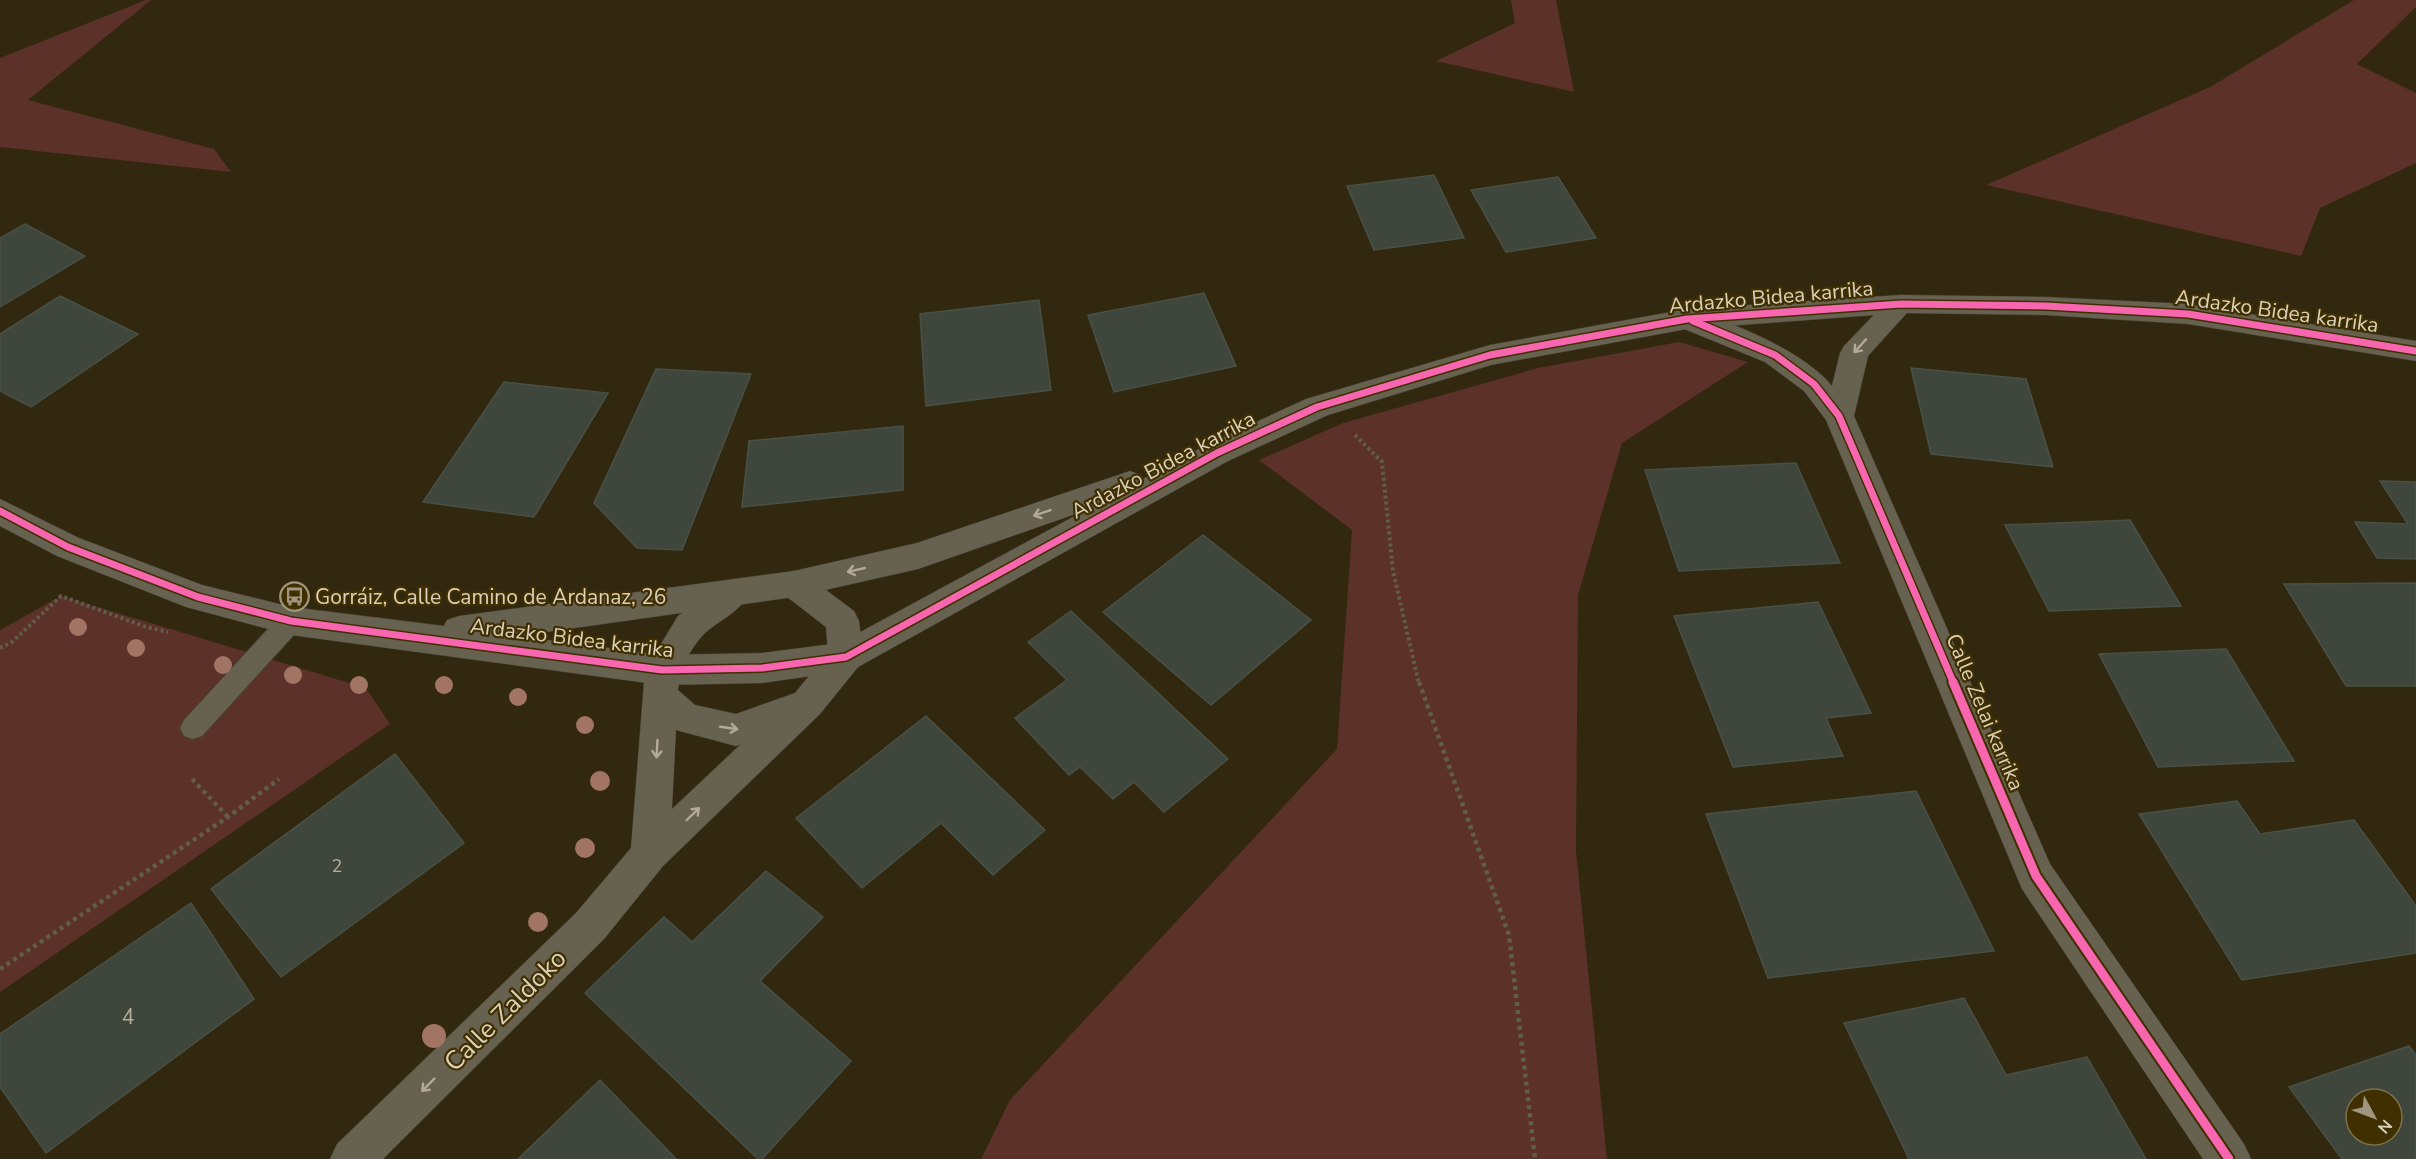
<svg xmlns="http://www.w3.org/2000/svg" width="2416" height="1159" font-family="'Nunito Sans',sans-serif">
<style>
.green{fill:#5b3129}
.building{fill:#3f463b;stroke:#495147;stroke-width:1.5;fill-rule:evenodd}
.lines{fill:none;stroke-linecap:round;stroke-linejoin:round}
.lane-casing{stroke:#484131;stroke-width:2}
.street-casing{stroke:#484131;stroke-width:1}
.secondary-casing{stroke:#484131;stroke-width:1}
.path-far1{stroke:#625c4b;stroke-width:4;stroke-dasharray:3 3;stroke-linecap:butt}
.path{stroke:#625c4b;stroke-width:4.5;stroke-dasharray:4 4;stroke-linecap:butt}
.lane{fill:#676150;fill-rule:evenodd}
.street{fill:#676150;fill-rule:evenodd}
.secondary{fill:#676150;fill-rule:evenodd}
.cycleway-far1-casing{stroke:#402f00;stroke-width:10}
.cycleway-casing{stroke:#402f00;stroke-width:13}
.cycleway-far1{stroke:#f766af;stroke-width:7}
.cycleway{stroke:#f766af;stroke-width:9}
.tree{fill:#a17463}
.oneway{stroke:#b2aa96}
.labels{text-anchor:middle;stroke-width:4.5;stroke-linejoin:round;paint-order:stroke}
.number-label{font-size:18px;fill:#b4ae9b}
.street-label{font-size:21px;fill:#dbd1bb;stroke:#402f00}
.poi-label{font-size:21px;fill:#dbd1bb;stroke:#402f00;text-anchor:start}
.near-number-label{font-size:21px;fill:#b4ae9b}
.near-street-label{font-size:26px;fill:#dbd1bb;stroke:#402f00}
</style>
<rect width="100%" height="100%" fill="#31280f"/>
<!-- green -->
<g class="green">
<polygon points="146,0 151,0 28,100 214,149 231,172 0,147 0,58"/>
<polygon points="1511,0 1556,0 1574,92 1436,61 1515,23"/>
<polygon points="2354,0 2416,0 2416,7 2357,64 2416,93 2416,163 2320,208 2301,256 1986,185 2210,87"/>
<polygon points="1679,342 1748,362 1622,443 1578,595 1576,851 1607,1159 981,1159 1010,1100 1337,749 1352,530 1259,460 1343,423 1538,368"/>
<polygon points="61,596 366,688 390,724 0,992 0,630"/>
</g>
<!-- building -->
<g class="building">
<polygon points="1434,175 1464,238 1374,250 1347,186"/>
<polygon points="1558,177 1596,238 1506,252 1471,190"/>
<polygon points="25,224 85,256 0,307 0,238"/>
<polygon points="1204,293 1236,366 1114,392 1088,315"/>
<polygon points="60,296 138,334 31,407 0,391 0,334"/>
<polygon points="1039,300 1051,390 926,406 920,314"/>
<polygon points="1911,368 2026,379 2053,467 1931,454"/>
<polygon points="656,369 751,374 682,550 637,548 594,503"/>
<polygon points="504,382 608,393 534,517 423,502"/>
<polygon points="903,426 903,490 742,507 749,441"/>
<polygon points="1796,463 1840,563 1679,571 1645,470"/>
<polygon points="2380,481 2416,482 2416,559 2377,558 2355,522 2408,524"/>
<polygon points="2130,520 2181,606 2049,611 2005,525"/>
<polygon points="1203,535 1311,620 1211,705 1103,612"/>
<polygon points="2416,583 2416,686 2346,686 2284,584"/>
<polygon points="1818,602 1871,713 1826,718 1843,756 1733,767 1674,616"/>
<polygon points="1071,611 1228,759 1164,812 1134,782 1113,799 1080,767 1069,775 1015,718 1067,680 1028,642"/>
<polygon points="2226,649 2294,761 2158,767 2099,654"/>
<polygon points="926,716 1045,830 993,875 941,823 862,888 796,818"/>
<polygon points="395,754 464,843 281,977 211,889"/>
<polygon points="1916,791 1994,951 1768,978 1706,814"/>
<polygon points="2237,801 2260,834 2354,820 2416,906 2416,953 2242,980 2139,814"/>
<polygon points="766,871 823,917 760,981 851,1061 762,1159 758,1159 585,993 664,917 692,942"/>
<polygon points="191,903 254,999 46,1153 0,1087 0,1034"/>
<polygon points="1964,998 2006,1075 2087,1057 2146,1159 1907,1159 1909,1159 1844,1023"/>
<path d="M 2409,1046 L 2416,1055 L 2416,1159 L 2342,1159 L 2289,1087 ZM 2356,1099 L 2392,1099 L 2392,1135 L 2356,1135 Z"/>
<polygon points="600,1080 676,1159 518,1159"/>
</g>
<g class="lines">
<defs>
<polygon id="lane" points="291,611 300,614 303,621 300,628 202,736 193,739 184,736 180,728 184,720 282,614"/>
<g id="street">
<path d="M 1901,295 L 1911,297 L 1915,304 L 1868,356 L 1854,416 L 2050,864 L 2244,1144 L 2251,1159 L 2203,1159 L 2022,889 L 1826,420 L 1804,391 L 1765,362 L 1677,326 L 1673,319 L 1677,312 L 1687,309 C 1730,321 1804,351 1832,386 L 1840,353 L 1844,346 L 1891,297 Z"/>
<path d="M 794,571 L 806,575 L 854,611 L 859,621 L 863,657 L 858,667 L 820,714 L 663,866 L 604,939 L 383,1159 L 330,1159 L 337,1144 L 576,913 L 631,848 L 645,670 L 678,616 L 719,586 L 731,582 L 743,586 L 748,595 C 738,614 717,621 703,635 C 689,650 679,671 678,690 L 695,705 L 736,714 L 795,693 L 828,653 L 826,627 L 782,593 L 777,584 L 782,575 ZM 676,730 L 736,746 L 741,744 L 672,809 Z"/>
</g>
<path id="secondary" d="M 1901,295 L 2046,297 L 2188,304 L 2416,341 L 2416,361 L 2188,324 L 2046,315 L 1901,313 L 1687,329 L 1491,365 L 1328,415 L 1228,461 L 858,667 L 846,671 L 762,683 L 662,685 L 291,635 L 186,607 L 57,556 L 0,526 L 0,499 L 79,538 L 202,585 L 291,607 L 444,626 L 447,620 L 459,616 L 794,571 L 917,543 L 1130,471 L 1141,475 L 1143,479 L 1206,445 L 1306,399 L 1490,345 L 1687,309 ZM 1084,511 L 840,643 L 762,653 L 662,655 L 518,636 L 794,597 L 918,569 Z"/>
</defs>
<!-- lane casing -->
<use href="#lane" class="lane-casing"/>
<!-- street casing -->
<use href="#street" class="street-casing"/>
<!-- secondary casing -->
<use href="#secondary" class="secondary-casing"/>
<!-- path-far1 -->
<g class="path-far1">
<polyline points="1355,435 1382,462 1393,571 1419,684"/>
<polyline points="0,648 12,642 61,596 146,627 168,632"/>
</g>
<!-- path -->
<g class="path">
<polyline points="1419,682 1509,935 1535,1159"/>
<polyline points="192,779 228,817"/>
<polyline points="0,969 228,817 279,779"/>
</g>
<!-- lane -->
<use href="#lane" class="lane"/>
<!-- street -->
<use href="#street" class="street"/>
<!-- secondary -->
<use href="#secondary" class="secondary"/>
<defs>
<g id="cycleway-far1">
<polyline points="1693,321 1775,355 1814,384 1839,416 1954,684"/>
<polyline points="0,511 68,547 198,597 291,621 662,670 762,668 846,657 1217,453 1317,407 1490,355 1687,319 1901,304 2046,306 2188,314 2416,351"/>
</g>
<polyline id="cycleway" points="1953,682 2036,876 2229,1159"/>
</defs>
<!-- cycleway-far1 casing -->
<use href="#cycleway-far1" class="cycleway-far1-casing"/>
<!-- cycleway casing -->
<use href="#cycleway" class="cycleway-casing"/>
<!-- cycleway-far1 -->
<use href="#cycleway-far1" class="cycleway-far1"/>
<!-- cycleway -->
<use href="#cycleway" class="cycleway"/>
</g>
<!-- trees -->
<g class="tree">
<circle cx="78" cy="627" r="9"/>
<circle cx="136" cy="648" r="9"/>
<circle cx="223" cy="665" r="9"/>
<circle cx="293" cy="675" r="9"/>
<circle cx="359" cy="685" r="9"/>
<circle cx="444" cy="685" r="9"/>
<circle cx="518" cy="697" r="9"/>
<circle cx="585" cy="725" r="9"/>
<circle cx="600" cy="781" r="10"/>
<circle cx="585" cy="848" r="10"/>
<circle cx="538" cy="922" r="10"/>
<circle cx="434" cy="1036" r="12"/>
</g>
<!-- one-way arrows -->
<defs><path id="oneway-shaft" d="M-6 0H5M1.5-3L5.5 0L1.5 3" fill="none" stroke-width="1.6" stroke-linecap="round" stroke-linejoin="round" transform="scale(1.5)"/></defs>
<g class="oneway">
<use href="#oneway-shaft" transform="translate(1860 346) rotate(132)"/>
<use href="#oneway-shaft" transform="translate(1042 513) rotate(161)"/>
<use href="#oneway-shaft" transform="translate(856 570) rotate(167)"/>
<use href="#oneway-shaft" transform="translate(729 728) rotate(8)"/>
<use href="#oneway-shaft" transform="translate(657 749) rotate(93)"/>
<use href="#oneway-shaft" transform="translate(693 814) rotate(-44)"/>
<use href="#oneway-shaft" transform="translate(428 1085) rotate(135)"/>
</g>
<!-- icons -->
<defs>
<symbol id="bus-ring" viewBox="-11 -11 22 22"><circle r="9.5" fill="#402f00" stroke="#a0967f" stroke-width="1.5"/><path d="M-5-6H5V4H4V6H2V4H-2V6H-4V4H-5ZM-3.5-4V0h7V-4ZM-3.5 1.2v1.5H-2V1.2ZM2 1.2v1.5H3.5V1.2Z" fill="#a0967f"/></symbol>
</defs>
<g fill-rule="evenodd">
<use href="#bus-ring" x="278" y="580" width="33" height="33"/>
</g>
<g class="labels">
<!-- number labels -->
<g class="number-label">
<text x="337" y="872">2</text>
</g>
<!-- street labels -->
<g class="street-label">
<text transform="translate(1771 297) rotate(-5)" y="7">Ardazko Bidea karrika</text>
<text transform="translate(2277 311) rotate(8)" y="7">Ardazko Bidea karrika</text>
<text transform="translate(1163 465) rotate(-28)" y="7">Ardazko Bidea karrika</text>
<text transform="translate(572 638) rotate(7)" y="7">Ardazko Bidea karrika</text>
<text transform="translate(1985 712) rotate(67)" y="7">Calle Zelai karrika</text>
</g>
<!-- poi labels -->
<g class="poi-label">
<text x="315" y="604">Gorráiz, Calle Camino de Ardanaz, 26</text>
</g>
<!-- near-number labels -->
<g class="near-number-label">
<text x="128" y="1024">4</text>
</g>
<!-- near-street labels -->
<g class="near-street-label">
<text transform="translate(505 1010) rotate(-45)" y="9">Calle Zaldoko</text>
</g>
</g>
<!-- north arrow -->
<g transform="translate(2374 1117) rotate(131)"><circle r="28" fill="#402f00" stroke="#7e704b" stroke-width="1.5"/>
<path d="M0-4.5L10 22L0 15L-10 22Z" fill="#a0967f"/>
<text y="-9" font-size="16" font-weight="bold" text-anchor="middle" fill="#dbd1bb">N</text>
</g>
</svg>
